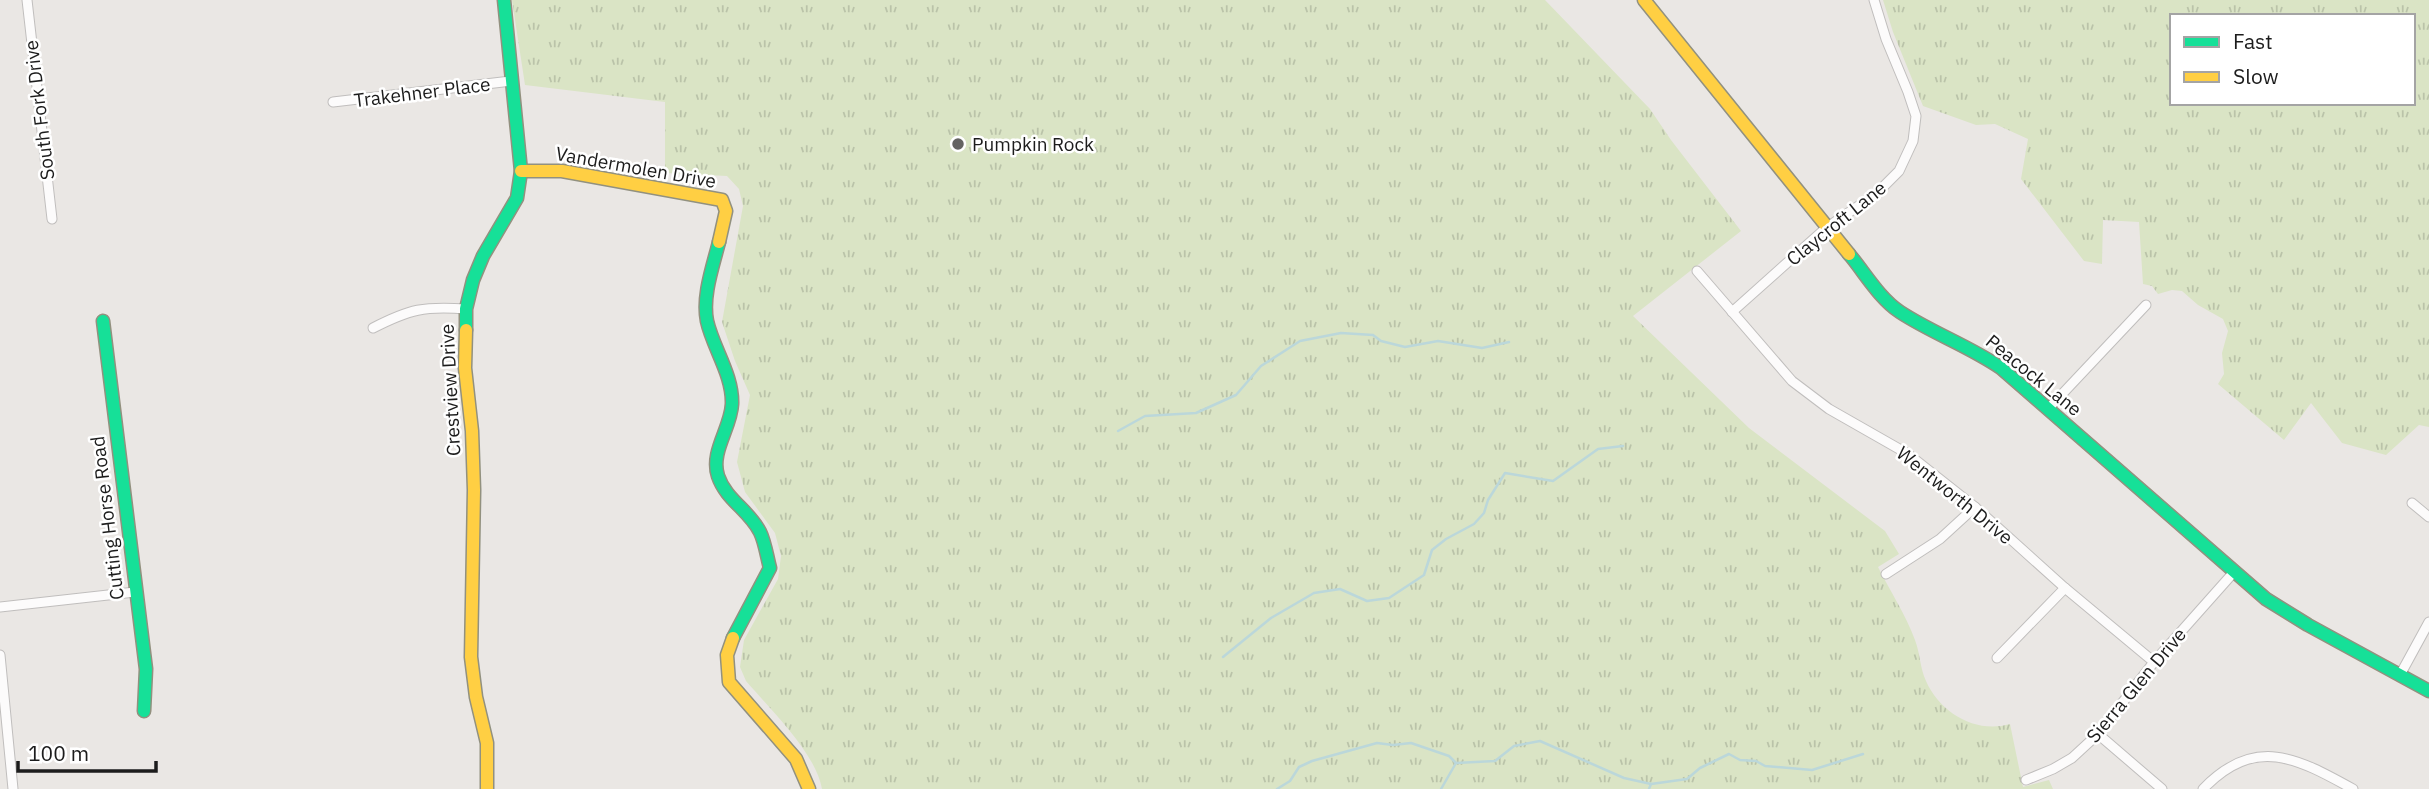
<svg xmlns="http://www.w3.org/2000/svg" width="2429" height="789" font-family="'IBM Plex Sans',sans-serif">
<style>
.grass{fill:url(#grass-tufts);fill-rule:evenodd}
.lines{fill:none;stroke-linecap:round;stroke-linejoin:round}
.stream{stroke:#bbd7da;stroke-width:2.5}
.street-casing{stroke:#c0bebd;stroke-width:11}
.fast-casing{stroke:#92917f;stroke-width:15}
.slow-casing{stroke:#92917f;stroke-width:15}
.street{stroke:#fcfbfb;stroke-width:9}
.fast{stroke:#16e098;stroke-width:12}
.slow{stroke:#ffcf43;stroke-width:12}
.poi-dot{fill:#646362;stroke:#fff;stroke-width:2.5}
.labels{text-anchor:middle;stroke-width:5;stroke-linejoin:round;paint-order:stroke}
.street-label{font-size:19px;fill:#1c1c1c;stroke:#fff}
.poi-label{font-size:19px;fill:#1c1c1c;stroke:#fff;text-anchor:start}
</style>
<defs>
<pattern id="grass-tufts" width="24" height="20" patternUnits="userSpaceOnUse" patternTransform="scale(1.75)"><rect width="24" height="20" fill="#dae4c5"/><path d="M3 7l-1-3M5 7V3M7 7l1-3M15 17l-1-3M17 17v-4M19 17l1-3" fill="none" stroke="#bac3a9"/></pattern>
</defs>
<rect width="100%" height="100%" fill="#eae7e4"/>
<!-- grass -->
<g class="grass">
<path d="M 512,0 L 1545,0 L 1650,109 L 1671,140 L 1741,231 L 1633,316 L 1749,428 L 1885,531 L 1899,554 L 1878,567 C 1890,591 1906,615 1915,640 C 1920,653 1920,668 1926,681 C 1940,713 1976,734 2010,724 L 2023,787 L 2049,780 L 2053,789 L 822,789 C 816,753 770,709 746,681 L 740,667 L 744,640 L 778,579 L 781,556 L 775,533 L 745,492 L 737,462 L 750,395 L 735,361 L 722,322 L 743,206 L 739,189 L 727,176 L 665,173 L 665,102 L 525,85 Z"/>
<path d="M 1883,0 L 2429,0 L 2429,427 L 2419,425 L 2386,455 L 2342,443 L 2311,403 L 2284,440 L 2218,384 L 2224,374 L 2222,353 L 2228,331 L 2223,319 L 2198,305 L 2182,291 L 2172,290 L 2158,294 L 2152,286 L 2143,284 L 2139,222 L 2103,220 L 2102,264 L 2084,261 L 2021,179 L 2028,139 L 1995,124 L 1976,125 L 1923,106 L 1893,32 ZM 2172,16 L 2413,16 L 2413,103 L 2172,103 Z"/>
</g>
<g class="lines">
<!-- stream -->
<g class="stream">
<polyline points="1118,431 1145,416 1196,413 1236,395 1261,366 1300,341 1341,333 1373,335 1381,341 1405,347 1438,341 1482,348 1509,342"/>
<polyline points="1223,657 1271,618 1314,593 1340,589 1367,601 1389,598 1424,575 1432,550 1446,539 1474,524 1484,513 1488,500 1505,473 1553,481 1598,449 1623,446"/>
<polyline points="1277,789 1290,781 1299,767 1312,761 1377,743 1393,745 1411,743 1449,756 1456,763 1495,761 1514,746 1540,741 1624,778 1651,784"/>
<polyline points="1441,789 1456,763"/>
<polyline points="1649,789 1651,784 1687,779 1700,768 1729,754 1740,760 1756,761 1765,766 1812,770 1863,754"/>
</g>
<defs>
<g id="street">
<polyline points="27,0 52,219"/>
<polyline points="333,102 511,81"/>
<polyline points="1697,271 1792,381 1829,409 1908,454 1975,507 2065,588 2154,662"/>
<polyline points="1732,312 1826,228 1876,194 1899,171 1913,141 1916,116 1908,92 1886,39 1874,0"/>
<path d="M 373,328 C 410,309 424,306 466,309"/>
<polyline points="2048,409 2146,305"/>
<polyline points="2412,503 2429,517"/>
<polyline points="1886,574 1940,539 1975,507"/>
<polyline points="0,607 135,592"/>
<polyline points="0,655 13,789"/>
<polyline points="1997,658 2065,588"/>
<polyline points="2400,675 2429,622"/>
<polyline points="2098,734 2162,789"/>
<polyline points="2026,780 2053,769 2072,758 2098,734 2154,662 2234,572"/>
<path d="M 2203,789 C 2255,735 2297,758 2353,789"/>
</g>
<g id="fast">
<path d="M 719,242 C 713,266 702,296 707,321 C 713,348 733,375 732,404 C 731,428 710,452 718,476 C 726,500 749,510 760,532 C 765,542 767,557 770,568 L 733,638"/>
<path d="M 1849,254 C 1865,273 1879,298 1900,312 C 1932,333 1969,346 2001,368 L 2266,599 L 2308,625 L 2429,691"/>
<polyline points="103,321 146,669 144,711"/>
<polyline points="466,330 466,309 473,280 483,256 517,198 521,171 504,0"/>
</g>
<g id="slow">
<polyline points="1644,0 1849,254"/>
<polyline points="521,171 562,171 722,200 726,211 719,242"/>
<polyline points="466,330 465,368 472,431 474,490 471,657 476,697 487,743 487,789"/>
<polyline points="733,638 727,655 729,682 796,759 809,789"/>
</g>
</defs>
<!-- street casing -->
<use href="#street" class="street-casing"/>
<!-- fast casing -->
<use href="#fast" class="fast-casing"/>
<!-- slow casing -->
<use href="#slow" class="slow-casing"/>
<!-- street -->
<use href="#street" class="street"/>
<!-- fast -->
<use href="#fast" class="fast"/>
<!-- slow -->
<use href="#slow" class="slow"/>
</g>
<!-- markers -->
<circle class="poi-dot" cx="958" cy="144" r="7"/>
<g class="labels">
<!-- street labels -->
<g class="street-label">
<text transform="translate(422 92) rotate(-7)" y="7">Trakehner Place</text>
<text transform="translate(39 110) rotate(-97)" y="7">South Fork Drive</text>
<text transform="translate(636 167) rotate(10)" y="7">Vandermolen Drive</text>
<text transform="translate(1836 223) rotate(-39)" y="7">Claycroft Lane</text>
<text transform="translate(2034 375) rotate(39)" y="7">Peacock Lane</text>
<text transform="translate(450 390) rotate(-93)" y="7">Crestview Drive</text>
<text transform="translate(1955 495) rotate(39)" y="7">Wentworth Drive</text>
<text transform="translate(107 518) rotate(-97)" y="7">Cutting Horse Road</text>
<text transform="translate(2136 685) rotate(-50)" y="7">Sierra Glen Drive</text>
</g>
<!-- poi labels -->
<g class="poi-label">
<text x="972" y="151">Pumpkin Rock</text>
</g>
</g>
<!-- legend -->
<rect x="2170" y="14" width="245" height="91" fill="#ffffff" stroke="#a4a4a4" stroke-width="2"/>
<rect x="2184" y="37" width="35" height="10" fill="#16e098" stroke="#a4a4a4" stroke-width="2"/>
<text x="2233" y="49" font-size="21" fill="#1c1c1c">Fast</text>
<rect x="2184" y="72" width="35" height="10" fill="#ffcf43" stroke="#a4a4a4" stroke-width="2"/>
<text x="2233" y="84" font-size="21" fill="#1c1c1c">Slow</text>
<!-- scale -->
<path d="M18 761v10h138v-10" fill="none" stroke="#1c1c1c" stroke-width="3.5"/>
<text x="28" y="761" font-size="21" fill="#1c1c1c" stroke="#ffffff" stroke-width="5" paint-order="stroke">100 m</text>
</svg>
